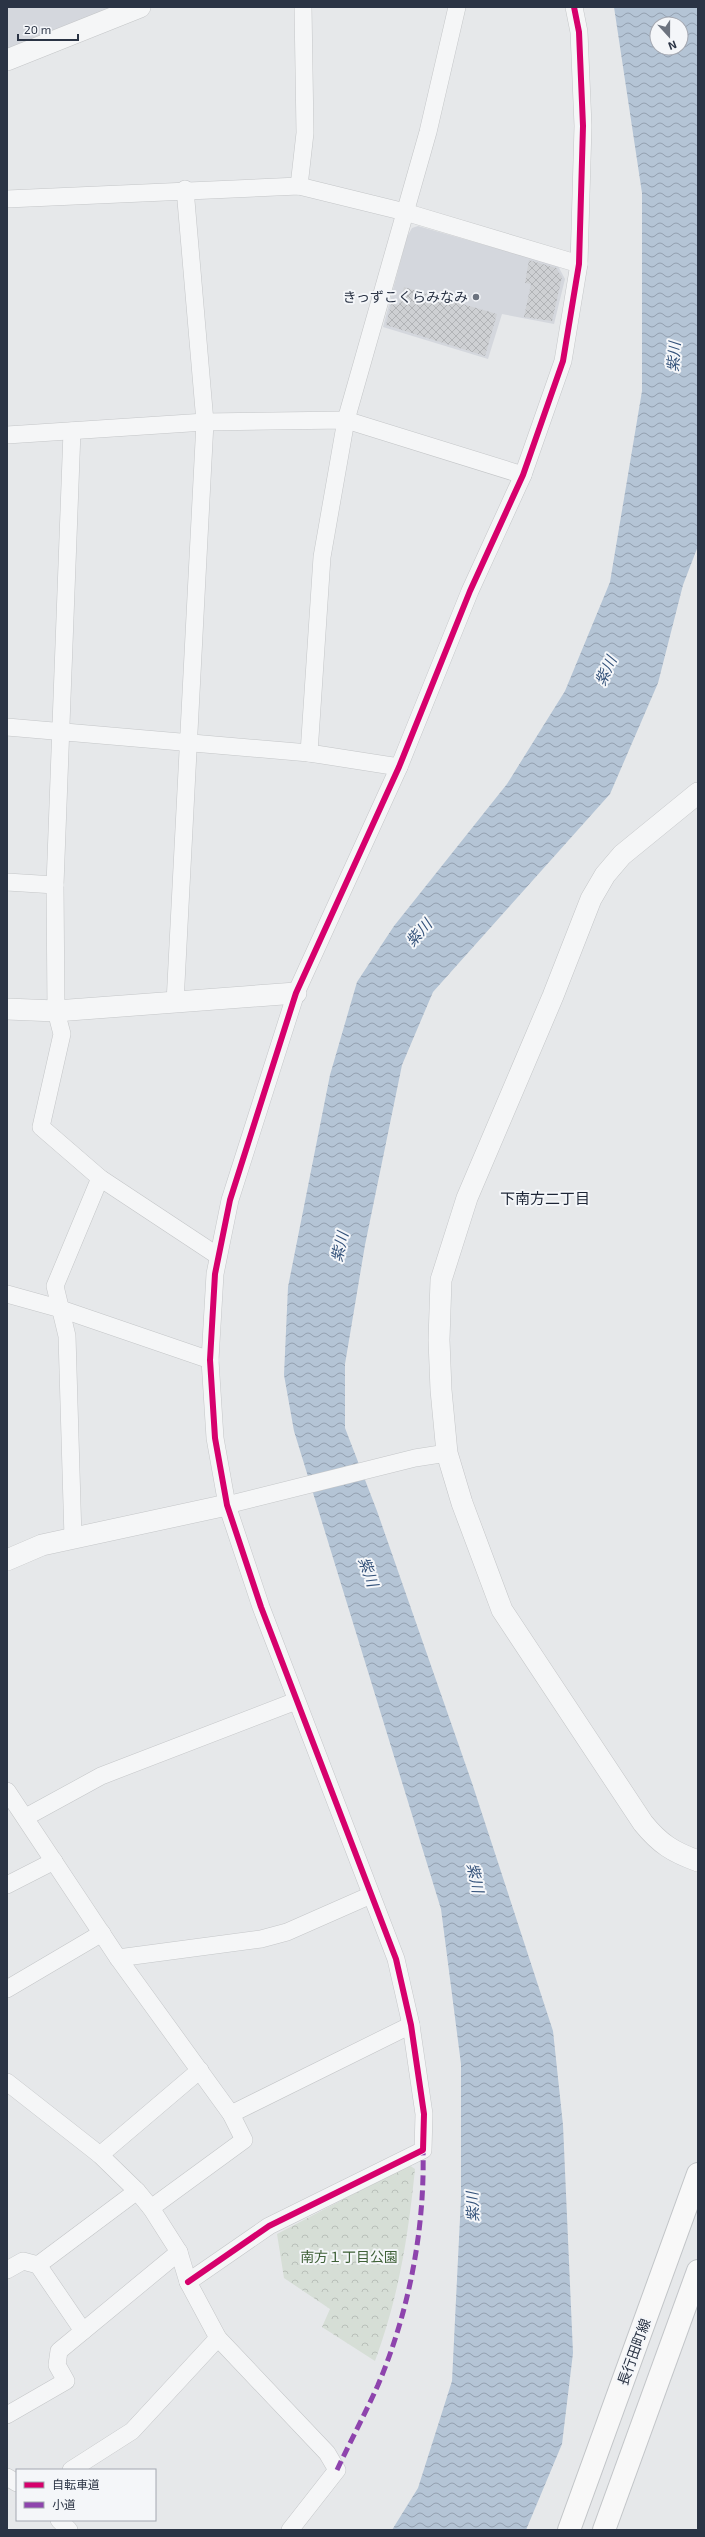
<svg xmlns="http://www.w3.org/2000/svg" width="705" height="2537" font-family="'Exo 2','Noto Sans JP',sans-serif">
  <defs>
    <pattern id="forest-crowns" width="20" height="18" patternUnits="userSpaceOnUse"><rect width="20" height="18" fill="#d6ded6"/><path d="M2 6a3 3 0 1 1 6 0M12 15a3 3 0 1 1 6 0" fill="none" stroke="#b8bfb9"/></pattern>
    <pattern id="water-waves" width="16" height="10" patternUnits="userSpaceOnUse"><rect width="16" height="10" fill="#b4c4d5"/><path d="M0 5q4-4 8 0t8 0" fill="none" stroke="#93a0af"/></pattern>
    <pattern id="building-cross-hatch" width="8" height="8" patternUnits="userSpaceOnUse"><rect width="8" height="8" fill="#ced0d3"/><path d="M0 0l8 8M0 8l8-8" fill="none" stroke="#b1b3b6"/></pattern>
  </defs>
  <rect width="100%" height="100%" fill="#e6e8ea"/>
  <g fill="#d4d7dd">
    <polygon points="7,7 113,7 7,50"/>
    <polygon points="418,226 558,266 565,279 554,324 502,314 488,359 383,327 407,237 412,228"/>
  </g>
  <path fill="url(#forest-crowns)" d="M409 2165 415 2169C408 2238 399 2295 375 2361L322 2327 330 2309 284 2278 277 2234Z"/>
  <path fill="url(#water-waves)" fill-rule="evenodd" d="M614 7H698V546L683 585 658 683 610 794 433 992 402 1065 365 1245 345 1364V1428L377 1511 472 1783 553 2031 563 2125 573 2353 562 2444 526 2530H392L418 2488 452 2381 461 2198V2064L441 1909 294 1431 284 1375 288 1287 330 1075 357 982 394 926 507 784 565 691 610 582 642 391V193ZM657 24H681V48H657Z"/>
  <g fill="url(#building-cross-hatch)">
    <polygon points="529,260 556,268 562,277 552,321 524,317 531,284 525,283"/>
    <polygon points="404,287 497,314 485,356 386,325 391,304 399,305"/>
  </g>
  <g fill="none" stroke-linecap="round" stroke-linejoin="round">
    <defs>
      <g id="minor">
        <polyline points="299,186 305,133 303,7"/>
        <polyline points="7,199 299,186 405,212 579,264"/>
        <polyline points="72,431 55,885 56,1011 62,1034 41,1127 100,1178 218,1256"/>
        <polyline points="7,435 205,422 346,420 523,475"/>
        <polyline points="7,727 309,753 399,767"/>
        <polyline points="309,753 322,557 346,420 428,132 457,7"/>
        <polyline points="7,882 55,885"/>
        <polyline points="175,1003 205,422 185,189"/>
        <polyline points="7,1294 61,1309 210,1360"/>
        <polyline points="227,1505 415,1458 447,1453"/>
        <polyline points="73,1538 67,1336 55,1286 100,1178"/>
        <polyline points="7,1791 118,1958 231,2114 244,2140 151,2208"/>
        <polyline points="26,1817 101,1776 296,1701"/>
        <polyline points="7,1885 54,1861"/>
        <polyline points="118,1958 261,1939 287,1932 371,1895"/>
        <polyline points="7,1989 102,1933"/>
        <polyline points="7,2082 100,2155 137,2191 151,2208 179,2252 188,2282 218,2338 327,2453 337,2470 290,2530"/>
        <polyline points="231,2114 411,2025"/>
        <polyline points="100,2155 200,2070"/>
        <polyline points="7,2270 23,2261 38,2265"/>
        <polyline points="188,2282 269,2226 423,2150 424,2114 411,2025 396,1959 261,1607 227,1505 215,1438 210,1360 215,1274 230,1200 296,993 399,767 470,591 523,475 563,361 579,264 583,126 579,32 574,7"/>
        <polyline points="83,2331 38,2265 137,2191"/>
        <polyline points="7,2415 66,2381 57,2365 59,2351 179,2252"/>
        <polyline points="71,2470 132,2431 218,2338"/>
        <polyline points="7,2477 17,2483"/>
        <polyline points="59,2520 69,2530"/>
      </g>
      <g id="tertiary">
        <polyline points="7,60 140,7"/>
        <path d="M698 793 622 855 605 875 591 899 553 996 467 1198 441 1280 439 1340 441 1390 447 1453 462 1503 502 1610 643 1823C660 1844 673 1852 698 1861"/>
        <polyline points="7,1009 56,1011 296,993"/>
        <polyline points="7,1560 42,1545 227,1505"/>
      </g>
      <g id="primary">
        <polyline points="569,2530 698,2174"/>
        <polyline points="604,2530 698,2271"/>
      </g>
    </defs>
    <use href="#minor" stroke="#c4c6c8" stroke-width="18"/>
    <use href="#tertiary" stroke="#c4c6c8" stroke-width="22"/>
    <use href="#primary" stroke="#c2c5c8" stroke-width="24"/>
    <use href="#minor" stroke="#f5f6f7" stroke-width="17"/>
    <use href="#tertiary" stroke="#f5f6f7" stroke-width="21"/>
    <use href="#primary" stroke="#f8f8f8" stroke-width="22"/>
    <path stroke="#8e44ad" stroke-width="5" stroke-dasharray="10 5" stroke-linecap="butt" d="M337 2470C350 2442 365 2414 378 2385 409 2312 425 2229 423 2150"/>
    <defs>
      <polyline id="cycleway" points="188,2282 269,2226 423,2150 424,2114 411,2025 396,1959 261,1607 227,1505 215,1438 210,1360 215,1274 230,1200 296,993 399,767 470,591 523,475 563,361 579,264 583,126 579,32 574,7"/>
    </defs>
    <use href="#cycleway" stroke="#f4f6f9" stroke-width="8"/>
    <use href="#cycleway" stroke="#d6006c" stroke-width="6"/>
  </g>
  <circle fill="#6c737f" stroke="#f4f6f9" stroke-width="1.5" cx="476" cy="297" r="4"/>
  <g text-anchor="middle" stroke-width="4" stroke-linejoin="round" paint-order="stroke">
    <g font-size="14" fill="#2b3445" stroke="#f4f6f9" text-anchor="end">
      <text x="468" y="302">きっずこくらみなみ</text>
    </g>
    <g font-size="14" fill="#3f6138" stroke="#f4f6f9">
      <text x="349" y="2262">南方１丁目公園</text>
    </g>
    <g font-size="14" fill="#2b3445" stroke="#f4f6f9">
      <text transform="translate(634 2352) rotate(-70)" y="5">長行田町線</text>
    </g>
    <g font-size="15" font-style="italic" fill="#34527a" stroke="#f4f6f9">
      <text transform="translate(674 357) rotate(-86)" y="5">紫川</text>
      <text transform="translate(606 671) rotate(-65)" y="5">紫川</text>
      <text transform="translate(419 933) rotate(-48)" y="5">紫川</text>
      <text transform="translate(340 1247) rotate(-77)" y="5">紫川</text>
      <text transform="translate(368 1572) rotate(70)" y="5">紫川</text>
      <text transform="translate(475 1878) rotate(78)" y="5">紫川</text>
      <text transform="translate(473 2207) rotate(-92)" y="5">紫川</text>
    </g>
    <g font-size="15" fill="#1d2536" stroke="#f4f6f9">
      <text x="545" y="1204">下南方二丁目</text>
    </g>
  </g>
  <rect width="705" height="2537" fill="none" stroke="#2b3445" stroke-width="16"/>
  <rect x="16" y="2469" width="140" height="52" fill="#f4f6f9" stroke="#a4a8b1"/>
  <rect x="24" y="2482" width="20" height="6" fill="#d6006c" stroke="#a4a8b1"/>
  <text x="52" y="2489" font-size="12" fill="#2b3445">自転車道</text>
  <rect x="24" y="2502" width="20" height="6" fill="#8e44ad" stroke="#a4a8b1"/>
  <text x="52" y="2509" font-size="12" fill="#2b3445">小道</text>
  <g transform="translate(669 36) rotate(159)"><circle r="19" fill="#f4f6f9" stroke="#a4a8b1"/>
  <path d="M0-3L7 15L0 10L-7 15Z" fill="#6c737f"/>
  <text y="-6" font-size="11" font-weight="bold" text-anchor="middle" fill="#2b3445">N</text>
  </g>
  <path d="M18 34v6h60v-6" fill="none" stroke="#2b3445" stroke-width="2"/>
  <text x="24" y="34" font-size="12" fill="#2b3445" stroke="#f4f6f9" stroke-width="3" paint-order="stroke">20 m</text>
</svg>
